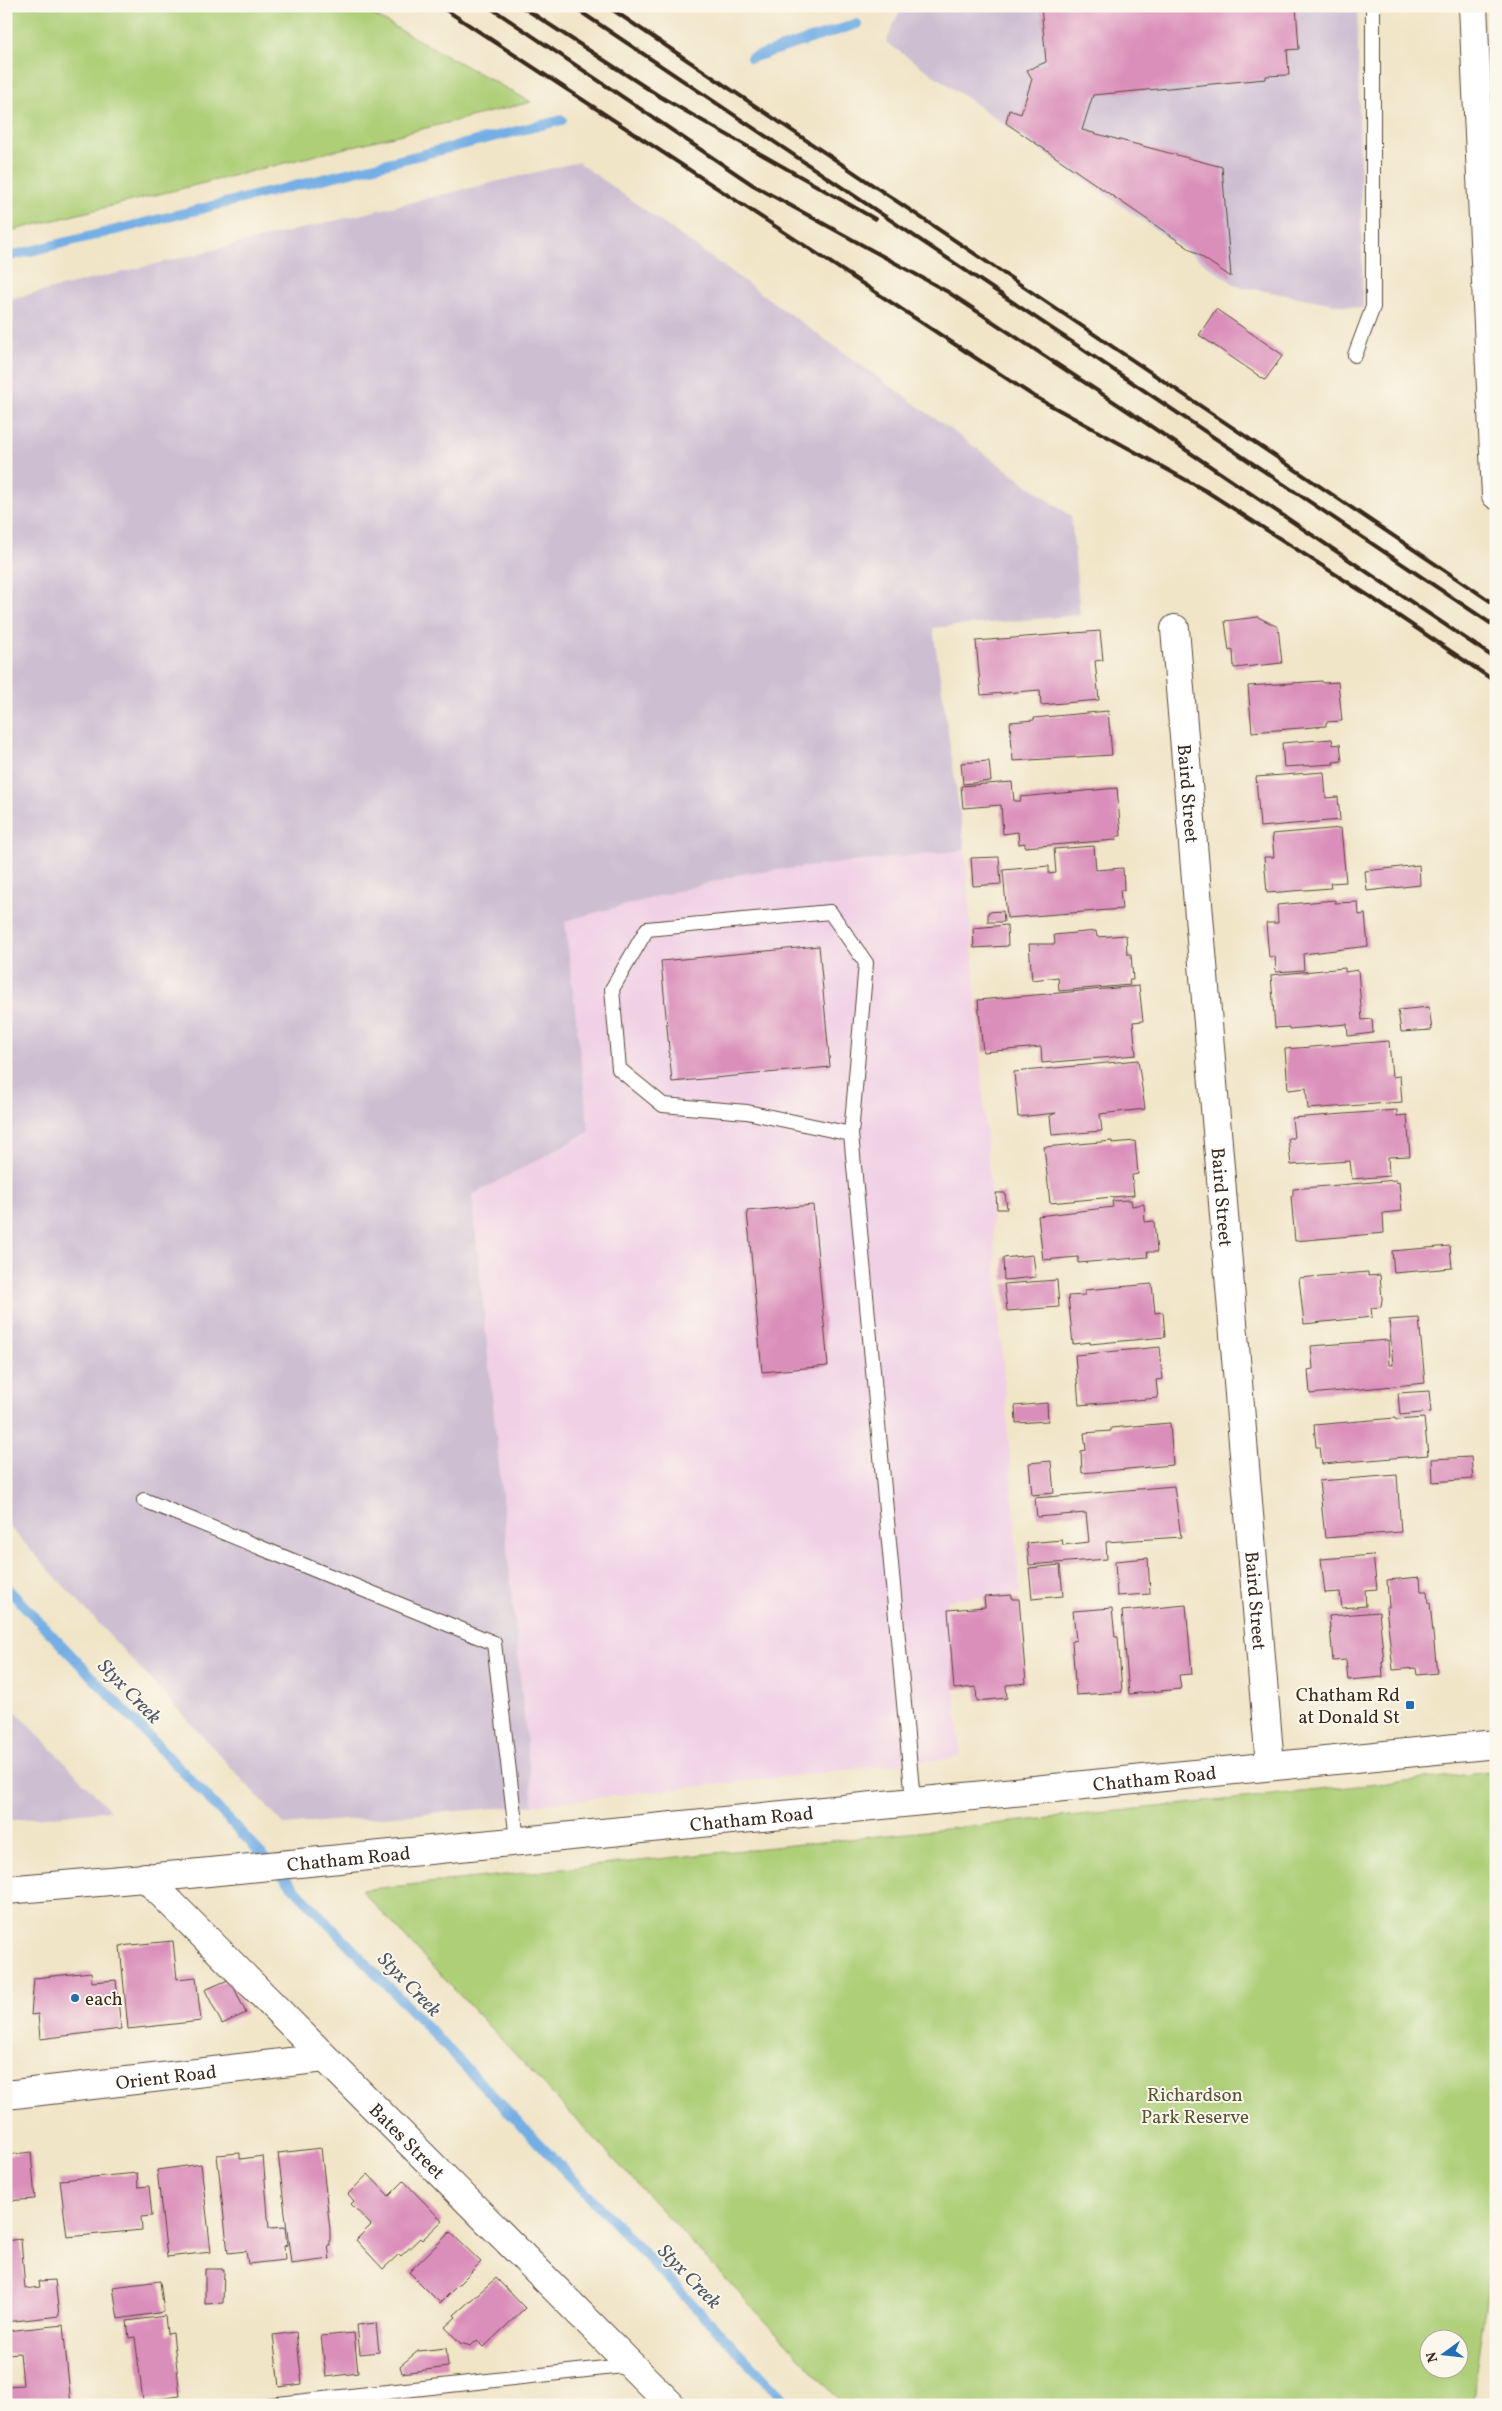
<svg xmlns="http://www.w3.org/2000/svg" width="1502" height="2411" font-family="Vollkorn,serif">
  <rect width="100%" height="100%" fill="#fbf7ec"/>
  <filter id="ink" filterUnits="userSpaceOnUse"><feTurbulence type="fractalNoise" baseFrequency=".02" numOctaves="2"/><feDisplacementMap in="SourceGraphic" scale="10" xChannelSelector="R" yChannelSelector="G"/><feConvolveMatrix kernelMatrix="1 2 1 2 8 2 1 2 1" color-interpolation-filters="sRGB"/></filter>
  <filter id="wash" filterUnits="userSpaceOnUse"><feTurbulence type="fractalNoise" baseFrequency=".0096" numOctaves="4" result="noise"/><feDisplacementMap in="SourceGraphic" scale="20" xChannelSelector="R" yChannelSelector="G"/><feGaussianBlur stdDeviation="1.12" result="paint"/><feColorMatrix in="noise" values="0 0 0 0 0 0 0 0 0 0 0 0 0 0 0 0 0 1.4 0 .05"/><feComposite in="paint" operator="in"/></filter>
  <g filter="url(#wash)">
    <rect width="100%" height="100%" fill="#f1e5c8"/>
    <polygon fill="#f0d0e5" points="965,850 1020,1594 947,1600 961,1757 533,1805 472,1194 589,1132 565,921 742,874"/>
    <g fill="#cebed2">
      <polygon points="891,6 1357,6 1363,309 1237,286 886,42 900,10"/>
      <polygon points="578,162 1071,516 1080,615 933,628 965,850 742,874 565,921 589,1132 472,1195 533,1805 284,1825 6,1523 6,300"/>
      <polygon points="6,1701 110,1810 6,1821"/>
    </g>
    <g fill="#aecf78" stroke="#747c4b" fill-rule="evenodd">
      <polygon points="6,6 357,6 531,102 6,232"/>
      <path d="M1492 1772 1496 1773V2231L1471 2405H844L361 1890ZM1430 2338H1460V2368H1430Z"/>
    </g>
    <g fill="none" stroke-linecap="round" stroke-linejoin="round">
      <g stroke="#73aee4" stroke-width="10">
        <polyline points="751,58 857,24"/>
        <polyline points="6,257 562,120"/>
        <polyline points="6,1587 789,2405"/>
      </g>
    </g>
    <g id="blocks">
      <g fill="#da8eba">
        <polygon points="1041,6 1296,6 1299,49 1287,50 1289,75 1266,76 1266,79 1093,95 1082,130 1222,167 1231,277 1006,123 1009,110 1021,114 1032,79 1027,70 1046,62"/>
        <polygon points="1216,309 1283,355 1265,380 1199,335"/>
        <polygon points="1258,617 1278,627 1282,663 1234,668 1233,650 1229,651 1225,621"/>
        <polygon points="1100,631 1103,660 1095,661 1099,700 1041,705 1040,690 981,695 976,641"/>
        <polygon points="1322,681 1323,683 1338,682 1342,721 1326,722 1326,726 1252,732 1248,686"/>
        <polygon points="1108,711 1112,755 1013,761 1010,722 1034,720 1034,718"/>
        <polygon points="1332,739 1333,745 1340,744 1342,761 1333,762 1334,764 1284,767 1282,743"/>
        <polygon points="989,761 991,781 963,784 961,763"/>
        <polygon points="1324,772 1326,798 1338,797 1340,820 1260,827 1256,777"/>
        <polygon points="1012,782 1014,801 1021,801 1020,797 1117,788 1121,836 1116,836 1116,840 1025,847 1025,843 1019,844 1018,832 1003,834 1001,805 963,808 961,786"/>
        <polygon points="1341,828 1346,882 1330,883 1331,888 1267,893 1264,857 1274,857 1272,834"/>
        <polygon points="1094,846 1096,870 1123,868 1124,890 1120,890 1122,909 1007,918 1003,870 1049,866 1049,874 1056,873 1054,849"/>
        <polygon points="999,857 1001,884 973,886 971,858"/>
        <polygon points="1419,865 1420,885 1367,891 1365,871"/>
        <polygon points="1335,900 1335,903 1358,902 1359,915 1365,914 1368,946 1303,954 1304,970 1276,972 1275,956 1269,957 1266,923 1278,923 1277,905"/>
        <polygon points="1003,911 1004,922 988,922 988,912"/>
        <polygon points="1007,925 1008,946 974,948 973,928"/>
        <polygon points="1096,931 1097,937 1126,935 1127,954 1131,954 1133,980 1129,980 1130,985 1059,991 1058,977 1032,980 1029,944 1055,944 1054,935"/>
        <polygon points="819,946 830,1067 672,1082 661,961"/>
        <polygon points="1345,968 1345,972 1358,970 1362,1020 1372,1019 1373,1033 1348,1036 1347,1024 1289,1029 1289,1027 1275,1028 1271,975"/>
        <polygon points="1139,986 1143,1021 1133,1022 1136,1055 1042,1063 1041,1047 983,1052 978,1000"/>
        <polygon points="1429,1007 1432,1030 1401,1032 1398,1010"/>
        <polygon points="1389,1041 1392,1077 1400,1076 1402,1102 1308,1109 1306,1088 1288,1090 1285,1049"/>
        <polygon points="1138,1060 1145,1109 1100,1114 1102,1131 1052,1135 1050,1116 1056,1113 1018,1117 1014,1072"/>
        <polygon points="1397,1110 1397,1116 1407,1115 1410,1156 1388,1157 1389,1176 1352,1179 1350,1161 1291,1165 1288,1138 1294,1138 1292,1118"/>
        <polygon points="1112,1141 1112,1143 1135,1141 1138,1174 1132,1175 1134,1195 1050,1203 1044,1147"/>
        <polygon points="1396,1180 1396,1183 1399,1182 1402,1211 1383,1213 1384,1233 1295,1241 1291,1196 1293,1196 1293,1189"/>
        <polygon points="996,1193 1005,1193 1007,1209 997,1209"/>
        <polygon points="1131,1200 1132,1206 1144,1204 1145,1222 1154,1221 1157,1252 1147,1252 1148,1257 1078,1263 1078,1257 1043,1260 1038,1216 1113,1207 1112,1201"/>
        <polygon points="813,1205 828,1366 762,1372 747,1211"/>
        <polygon points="1450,1246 1452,1268 1394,1273 1392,1251"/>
        <polygon points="1033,1255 1036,1277 1004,1280 1003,1258"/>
        <polygon points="1368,1272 1368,1276 1380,1275 1382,1299 1381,1307 1371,1308 1372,1317 1304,1324 1299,1278"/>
        <polygon points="1057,1280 1059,1307 1007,1311 1004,1284"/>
        <polygon points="1152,1284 1155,1313 1163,1312 1165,1337 1090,1344 1090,1342 1073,1344 1068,1296 1085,1295 1085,1290"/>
        <polygon points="1419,1318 1425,1383 1310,1394 1308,1370 1313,1369 1311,1346 1388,1340 1389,1365 1393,1365 1389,1320"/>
        <polygon points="1160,1347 1163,1379 1156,1380 1158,1398 1079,1405 1075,1355"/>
        <polygon points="1429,1391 1431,1412 1400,1415 1398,1393"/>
        <polygon points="1047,1403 1048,1421 1016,1423 1015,1406"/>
        <polygon points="1395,1418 1396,1420 1424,1418 1428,1455 1322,1464 1320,1447 1316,1447 1314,1425"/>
        <polygon points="1170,1423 1173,1465 1082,1473 1081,1451 1086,1450 1084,1433 1111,1431 1111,1428"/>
        <polygon points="1471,1457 1473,1479 1433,1482 1432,1459"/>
        <polygon points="1051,1461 1054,1493 1032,1495 1029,1463"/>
        <polygon points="1397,1475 1401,1532 1325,1538 1319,1481"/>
        <polygon points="1174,1486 1181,1537 1106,1542 1107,1559 1029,1565 1027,1543 1062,1540 1063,1545 1089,1542 1086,1513 1037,1517 1035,1498"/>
        <polygon points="1373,1555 1377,1589 1365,1590 1366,1606 1342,1608 1340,1592 1325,1593 1321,1559"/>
        <polygon points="1148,1558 1150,1594 1117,1596 1115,1561"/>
        <polygon points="1060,1565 1063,1596 1032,1599 1029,1568"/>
        <polygon points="1420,1577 1421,1591 1427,1591 1428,1603 1430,1603 1437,1673 1417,1675 1416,1668 1393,1670 1386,1607 1389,1607 1387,1580"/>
        <polygon points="1012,1595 1012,1599 1019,1599 1026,1683 1006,1685 1007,1698 977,1701 976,1687 954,1689 948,1610 985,1607 984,1597"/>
        <polygon points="1186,1605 1192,1674 1179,1675 1181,1689 1129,1694 1122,1611"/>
        <polygon points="1112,1608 1115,1637 1118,1637 1122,1692 1076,1695 1072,1641 1076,1640 1073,1611"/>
        <polygon points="1379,1612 1384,1662 1382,1662 1383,1677 1348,1680 1346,1660 1333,1661 1329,1616"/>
        <polygon points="173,1941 177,1979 196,1977 201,2021 128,2029 120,1946"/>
        <polygon points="91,1972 92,1982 116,1980 121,2029 40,2039 38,2014 31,2015 34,1978"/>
        <polygon points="230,1979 246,2013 222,2024 205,1990"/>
        <polygon points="321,2148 330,2230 330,2245 328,2245 330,2259 291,2264 278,2153"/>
        <polygon points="31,2152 35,2199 6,2201 6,2155"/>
        <polygon points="240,2153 240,2159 263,2156 269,2228 285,2227 287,2245 284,2246 285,2260 248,2264 246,2251 228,2253 217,2155"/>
        <polygon points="201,2164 211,2252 167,2257 157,2170"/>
        <polygon points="137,2173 138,2187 149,2186 152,2216 141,2217 142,2230 67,2237 60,2180"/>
        <polygon points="368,2174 389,2196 404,2181 442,2221 422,2240 420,2238 401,2256 399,2254 383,2269 356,2240 371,2225 351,2204 354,2201 348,2194"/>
        <polygon points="450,2232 481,2262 440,2303 409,2272"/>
        <polygon points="21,2239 25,2289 40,2287 39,2281 55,2280 59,2316 6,2322 6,2241"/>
        <polygon points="205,2269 224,2269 223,2303 205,2304"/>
        <polygon points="496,2278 525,2308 484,2347 477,2340 471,2346 460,2343 445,2327 456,2317 454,2315"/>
        <polygon points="160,2281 164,2312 118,2319 113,2287"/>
        <polygon points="165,2316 167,2334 173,2333 180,2396 143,2401 135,2337 129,2338 127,2321"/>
        <polygon points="376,2323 379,2352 360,2354 357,2325"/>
        <polygon points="63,2325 71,2405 6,2405 6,2386 23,2385 20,2353 6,2354 6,2331"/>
        <polygon points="296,2332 302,2384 279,2387 273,2335"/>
        <polygon points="354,2333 358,2373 326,2377 321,2336"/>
        <polygon points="446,2348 448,2367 402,2373 400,2366 418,2351"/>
      </g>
    </g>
  </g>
  <g filter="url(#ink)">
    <use href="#blocks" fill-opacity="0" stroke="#564638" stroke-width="1"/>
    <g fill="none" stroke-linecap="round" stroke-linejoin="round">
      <defs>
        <g id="service">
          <polyline points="1355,355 1373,307 1373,6"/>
          <polyline points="851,1134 866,963 830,912 647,929 612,989 619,1069 663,1105 747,1112 851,1134 913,1800"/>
          <polyline points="144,1500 494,1643 517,1840"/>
          <polyline points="269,2405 632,2365"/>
        </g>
        <g id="minor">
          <path id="s1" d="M1175 629 1270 1765"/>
          <path id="s2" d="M145 1877 671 2405"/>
          <path id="s3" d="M6 1890 179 1875 1496 1744"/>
          <path id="s4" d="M6 2095 325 2058"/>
        </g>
        <polyline id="trunk" points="1473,6 1496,495"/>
      </defs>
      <use href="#service" stroke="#564638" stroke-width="16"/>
      <use href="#minor" stroke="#564638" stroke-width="30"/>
      <use href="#trunk" stroke="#564638" stroke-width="30"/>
      <use href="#service" stroke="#fff" stroke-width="14"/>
      <use href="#minor" stroke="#fff" stroke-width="28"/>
      <use href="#trunk" stroke="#fff" stroke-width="28"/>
      <g stroke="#3b2a1e" stroke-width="4">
        <polyline points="440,6 1032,395 1206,491 1366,594 1496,682"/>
        <polyline points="488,6 753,185 948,292 1149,425 1496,659"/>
        <polyline points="521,6 659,96 875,219"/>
        <polyline points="572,6 1496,627"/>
        <polyline points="607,6 1496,605"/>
      </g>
    </g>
  </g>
  <g fill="#1f6fb2" stroke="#fbf7ec" stroke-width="2">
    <rect x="1405" y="1700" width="10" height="10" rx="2.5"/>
    <circle cx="75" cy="1998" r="5"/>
  </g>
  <g text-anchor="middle" stroke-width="4" stroke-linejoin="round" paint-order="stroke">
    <g font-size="19" fill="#3b2a1e" stroke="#fbf7ec">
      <text dy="7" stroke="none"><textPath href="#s1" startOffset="165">Baird Street</textPath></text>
      <text dy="7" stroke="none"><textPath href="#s1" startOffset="570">Baird Street</textPath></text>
      <text dy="7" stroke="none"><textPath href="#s1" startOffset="975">Baird Street</textPath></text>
      <text dy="7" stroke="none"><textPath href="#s3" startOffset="1154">Chatham Road</textPath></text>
      <text dy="7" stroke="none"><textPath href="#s3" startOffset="749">Chatham Road</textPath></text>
      <text dy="7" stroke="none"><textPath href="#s3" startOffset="344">Chatham Road</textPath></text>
      <text dy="7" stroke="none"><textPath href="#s4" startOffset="161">Orient Road</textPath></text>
      <text dy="7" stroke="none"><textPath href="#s2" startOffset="372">Bates Street</textPath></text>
    </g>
    <g font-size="19" fill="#3b2a1e" stroke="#fbf7ec" text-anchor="end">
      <text x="1400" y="1701">Chatham Rd<tspan x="1400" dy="22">at Donald St</tspan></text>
      <text x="85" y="2005" text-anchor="start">each</text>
    </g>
    <g font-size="19" fill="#585334" stroke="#fbf7ec">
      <text x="1195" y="2101">Richardson<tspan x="1195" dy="22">Park Reserve</tspan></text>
    </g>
    <g font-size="20" font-style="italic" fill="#4f5863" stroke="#fbf7ec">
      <text transform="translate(130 1691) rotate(46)" y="7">Styx Creek</text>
      <text transform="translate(410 1984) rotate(46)" y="7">Styx Creek</text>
      <text transform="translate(690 2276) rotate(46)" y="7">Styx Creek</text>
    </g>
  </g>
  <rect width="1502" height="2411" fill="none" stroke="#fbf7ec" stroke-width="25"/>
  <g transform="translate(1444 2354) rotate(255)"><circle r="24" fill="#fbf7ec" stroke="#aea59a"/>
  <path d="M0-4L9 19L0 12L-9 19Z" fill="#1f6fb2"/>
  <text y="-8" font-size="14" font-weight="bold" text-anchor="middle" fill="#3b2a1e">N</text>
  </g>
</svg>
